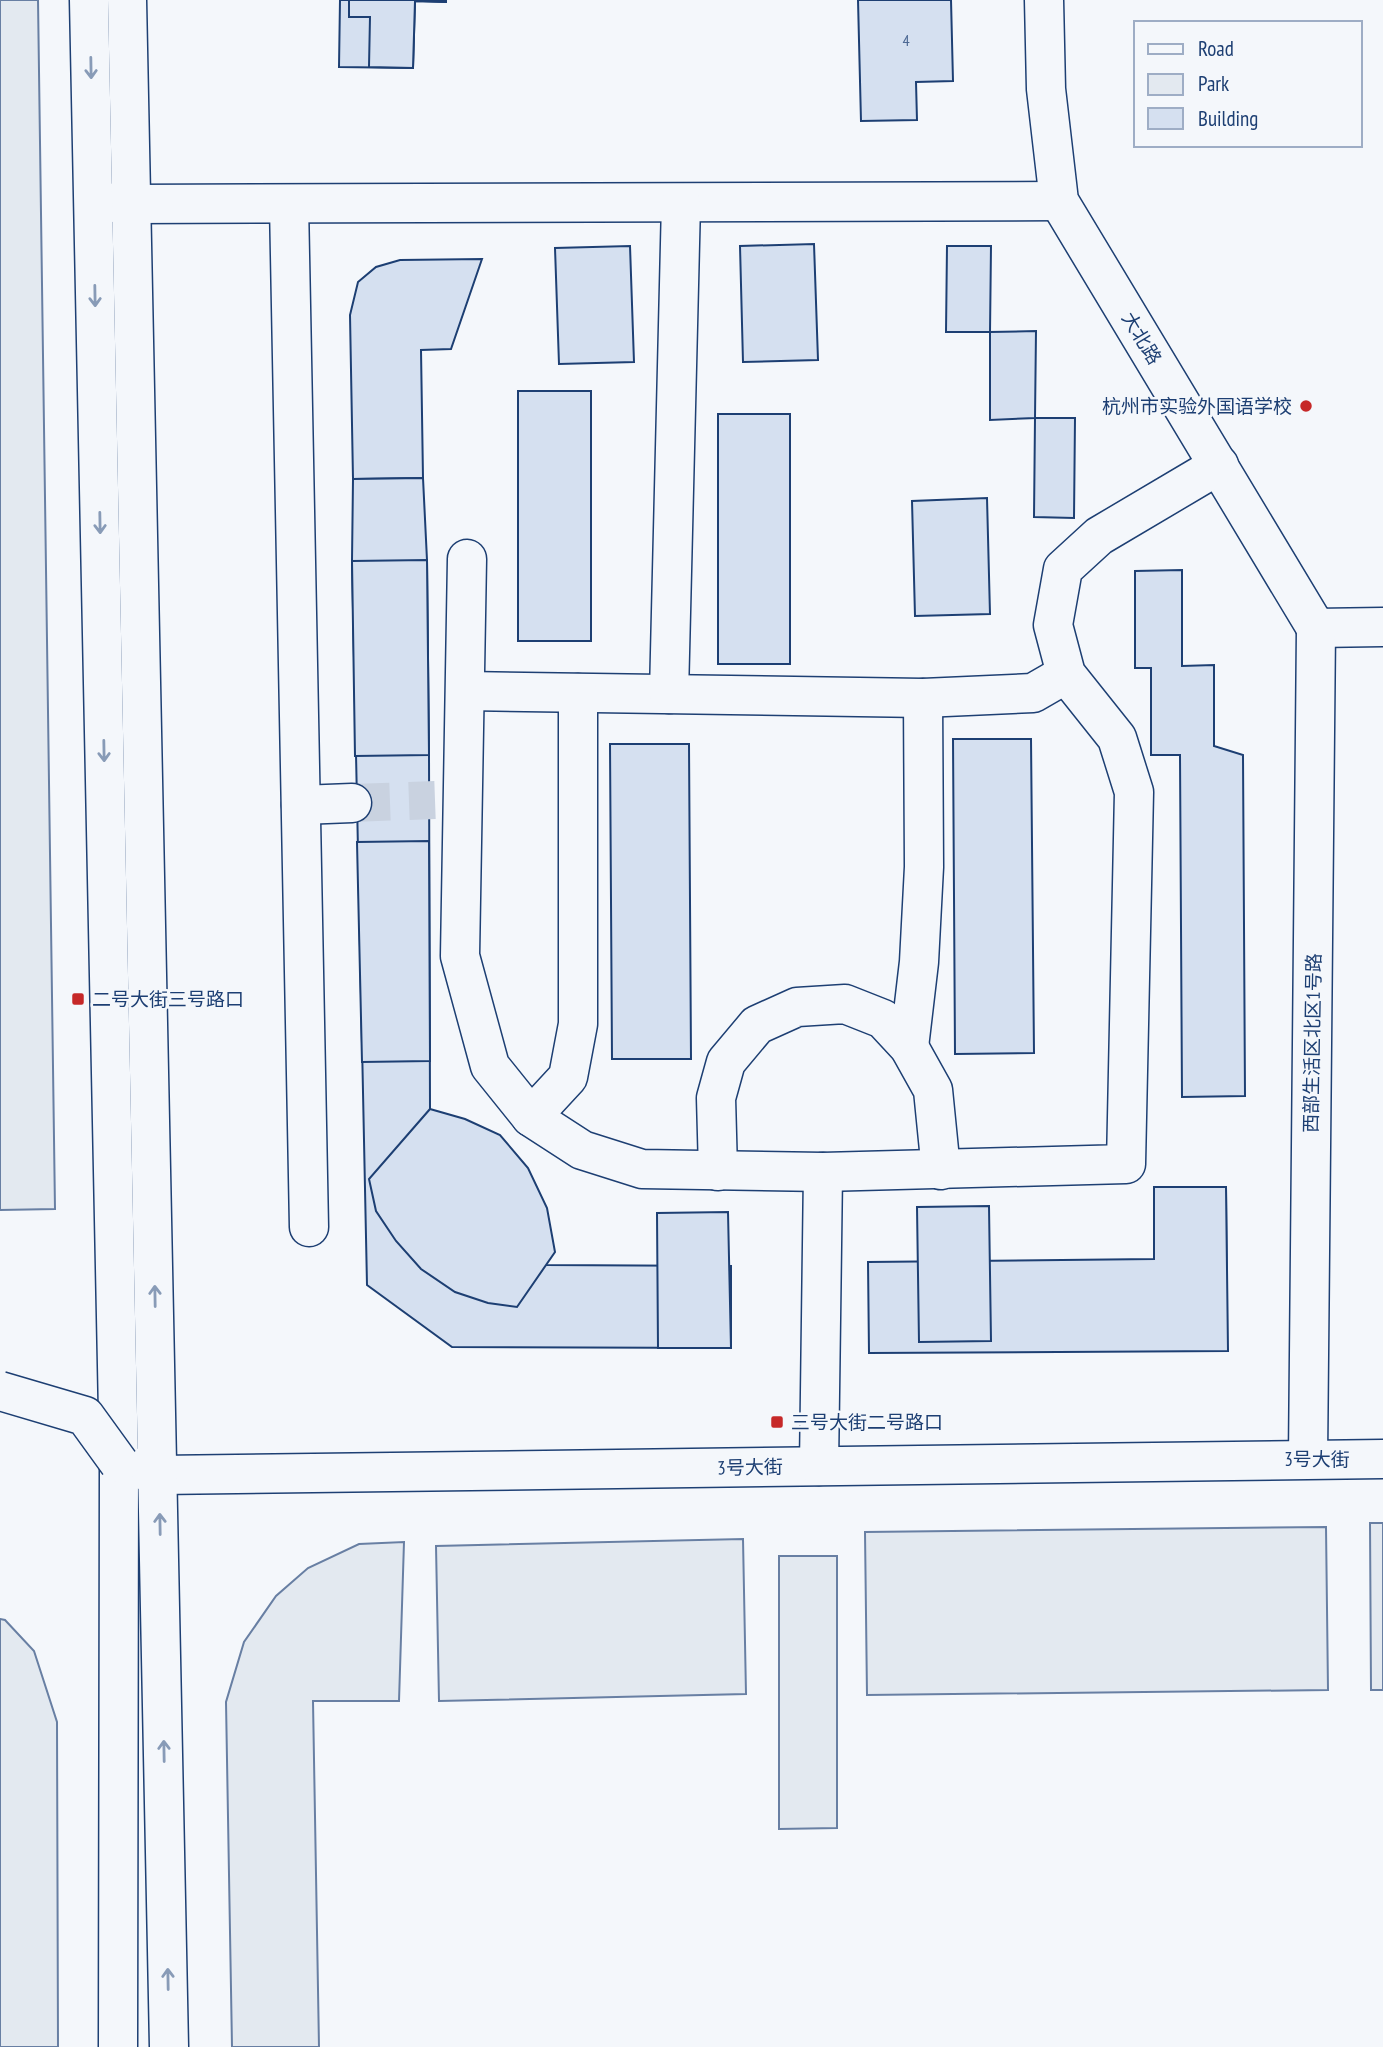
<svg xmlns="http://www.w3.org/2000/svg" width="1383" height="2047" font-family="'PT Sans Narrow','Noto Sans SC',sans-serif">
  <rect width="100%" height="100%" fill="#f4f7fb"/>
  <g fill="#e3e9f0" stroke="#687fa3" stroke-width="2">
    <polygon points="0,0 38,0 55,1209 0,1210"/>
    <polygon points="1370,1523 1383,1523 1383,1690 1371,1690"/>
    <polygon points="1326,1527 1328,1690 867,1695 865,1532"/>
    <polygon points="743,1539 746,1694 439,1701 436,1546"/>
    <polygon points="404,1542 399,1701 313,1701 319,2047 232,2047 226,1702 244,1642 276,1596 308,1568 359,1544"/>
    <polygon points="779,1556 837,1556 837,1828 779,1829"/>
    <polygon points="0,1619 5,1620 34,1651 57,1722 58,2047 0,2047"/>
  </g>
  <g fill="#d5e0f0" stroke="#1d3f73" stroke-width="2">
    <polygon points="340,0 446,0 446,2 415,1 413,68 339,67"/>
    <polygon points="349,0 446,0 446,2 415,1 413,68 369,67 370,17 349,17"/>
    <polygon points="858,0 951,0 953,81 916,82 917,120 861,121"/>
    <polygon points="814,244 818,360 743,362 740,246"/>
    <polygon points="630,246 634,362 559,364 555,248"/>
    <polygon points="947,246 991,246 990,332 946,332"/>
    <polygon points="482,259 451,349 421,350 423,478 353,479 350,315 358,282 376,267 400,260"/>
    <polygon points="1036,331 1035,418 990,420 990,332"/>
    <rect x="518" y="391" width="73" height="250"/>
    <rect x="718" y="414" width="72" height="250"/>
    <polygon points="1035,418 1075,418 1074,518 1034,517"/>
    <polygon points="423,478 427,560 429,755 430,1109 546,1265 731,1266 731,1348 452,1347 367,1285 352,561 353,479"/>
    <polygon points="987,498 990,614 915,616 912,501"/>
    <polygon points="427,560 429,755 355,756 352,561"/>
    <polygon points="1182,570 1182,666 1214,665 1214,746 1243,755 1245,1096 1182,1097 1180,755 1151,755 1151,668 1135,668 1135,571"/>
    <polygon points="953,739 1031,739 1034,1053 955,1054"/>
    <polygon points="610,744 689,744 691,1059 612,1059"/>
    <polygon points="429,841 430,1061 362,1062 357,842"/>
    <polygon points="430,1109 465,1119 500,1135 528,1168 547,1208 555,1252 517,1307 488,1303 455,1292 421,1269 396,1241 376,1211 369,1179"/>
    <polygon points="1154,1187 1226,1187 1227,1322 1156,1323"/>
    <polygon points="1154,1187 1226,1187 1228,1351 869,1353 868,1262 1154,1259"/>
    <polygon points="989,1206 991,1341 919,1342 917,1207"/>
    <polygon points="728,1212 731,1348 658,1348 657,1213"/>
  </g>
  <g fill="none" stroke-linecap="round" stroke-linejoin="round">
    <polyline stroke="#c9d2e0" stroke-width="38" stroke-dasharray="38 19" stroke-linecap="butt" points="352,803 435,800"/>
    <defs>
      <g id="minor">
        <polyline points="1044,0 1046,89 1059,201 1316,628 1383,627"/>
        <polyline points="99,202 131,204 1059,201"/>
        <polyline points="289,204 309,1227"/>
        <polyline points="467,559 460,956 490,1066 531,1117 582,1150 642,1169 823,1172 1126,1164 1134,792 1117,738 1066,674 1053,625 1063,569 1099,536 1219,465"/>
        <polyline points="466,691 923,698 1033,693 1066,674"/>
        <polyline points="669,694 681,203"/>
        <polyline points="301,805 352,803"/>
        <polyline points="909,1047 919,962 924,867 923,698"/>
        <polyline points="531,1117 568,1077 578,1024 578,693"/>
        <polyline points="718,1171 716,1098 726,1062 757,1025 797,1007 845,1004 883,1019 909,1047 933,1090 941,1170"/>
        <polyline points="1308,1459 1316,628"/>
        <polyline points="125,1465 159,1475 1383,1459"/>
        <polyline points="819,1466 823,1172"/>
      </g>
      <g id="major">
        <polyline points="89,0 119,1463 118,2047"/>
        <polyline points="127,0 169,2047"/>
      </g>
    </defs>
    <use href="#minor" stroke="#1d3f73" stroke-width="41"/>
    <use href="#major" stroke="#1d3f73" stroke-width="41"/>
    <use href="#minor" stroke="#f4f7fb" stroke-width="38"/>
    <use href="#major" stroke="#f4f7fb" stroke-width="38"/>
    <defs>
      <polyline id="minor-bridge" points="0,1391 85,1416 119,1463"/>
    </defs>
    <use href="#minor-bridge" stroke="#1d3f73" stroke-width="41" stroke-linecap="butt"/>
    <use href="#minor-bridge" stroke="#f4f7fb" stroke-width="38"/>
  </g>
  <defs><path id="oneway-shaft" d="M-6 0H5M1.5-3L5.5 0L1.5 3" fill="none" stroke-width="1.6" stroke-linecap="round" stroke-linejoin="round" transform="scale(1.75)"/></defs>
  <g stroke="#889bb7">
    <use href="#oneway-shaft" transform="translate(91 68) rotate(89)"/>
    <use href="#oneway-shaft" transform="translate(95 296) rotate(89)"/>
    <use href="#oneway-shaft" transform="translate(100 523) rotate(89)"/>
    <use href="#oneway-shaft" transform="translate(104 751) rotate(89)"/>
    <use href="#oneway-shaft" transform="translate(155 1296) rotate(-91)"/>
    <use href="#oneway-shaft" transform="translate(160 1524) rotate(-91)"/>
    <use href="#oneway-shaft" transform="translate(164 1751) rotate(-91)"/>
    <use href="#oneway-shaft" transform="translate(168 1979) rotate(-91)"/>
  </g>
  <g fill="#c62828" stroke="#f4f7fb" stroke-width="2.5">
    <circle cx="1306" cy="406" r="7"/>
    <rect x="71" y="992" width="14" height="14" rx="3.5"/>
    <rect x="770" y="1415" width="14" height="14" rx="3.5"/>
  </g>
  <g text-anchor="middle" stroke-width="5" stroke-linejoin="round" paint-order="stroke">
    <g font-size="16" fill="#4b6792">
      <text x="906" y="46">4</text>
    </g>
    <g font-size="19" fill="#1d3f73" stroke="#f4f7fb">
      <text transform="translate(1142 338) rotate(59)" y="7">大北路</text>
      <text transform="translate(1312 1043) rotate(-89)" y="7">西部生活区北区1号路</text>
      <text x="1317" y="1466">3号大街</text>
      <text transform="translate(750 1467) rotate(-1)" y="7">3号大街</text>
    </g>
    <g font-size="19" fill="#1d3f73" stroke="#f4f7fb" text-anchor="start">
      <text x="1292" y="413" text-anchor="end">杭州市实验外国语学校</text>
      <text x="92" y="1006">二号大街三号路口</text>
      <text x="791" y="1429">三号大街二号路口</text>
    </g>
  </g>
  <rect x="1134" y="21" width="228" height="126" fill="#f4f7fb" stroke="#9eadc5" stroke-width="2"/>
  <rect x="1148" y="44" width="35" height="10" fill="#f4f7fb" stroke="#9eadc5" stroke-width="2"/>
  <text x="1198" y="56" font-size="21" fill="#1d3f73">Road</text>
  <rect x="1148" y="74" width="35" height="21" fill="#e3e9f0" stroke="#9eadc5" stroke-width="2"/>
  <text x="1198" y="91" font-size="21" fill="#1d3f73">Park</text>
  <rect x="1148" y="108" width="35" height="21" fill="#d5e0f0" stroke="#9eadc5" stroke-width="2"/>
  <text x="1198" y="126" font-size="21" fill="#1d3f73">Building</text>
</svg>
